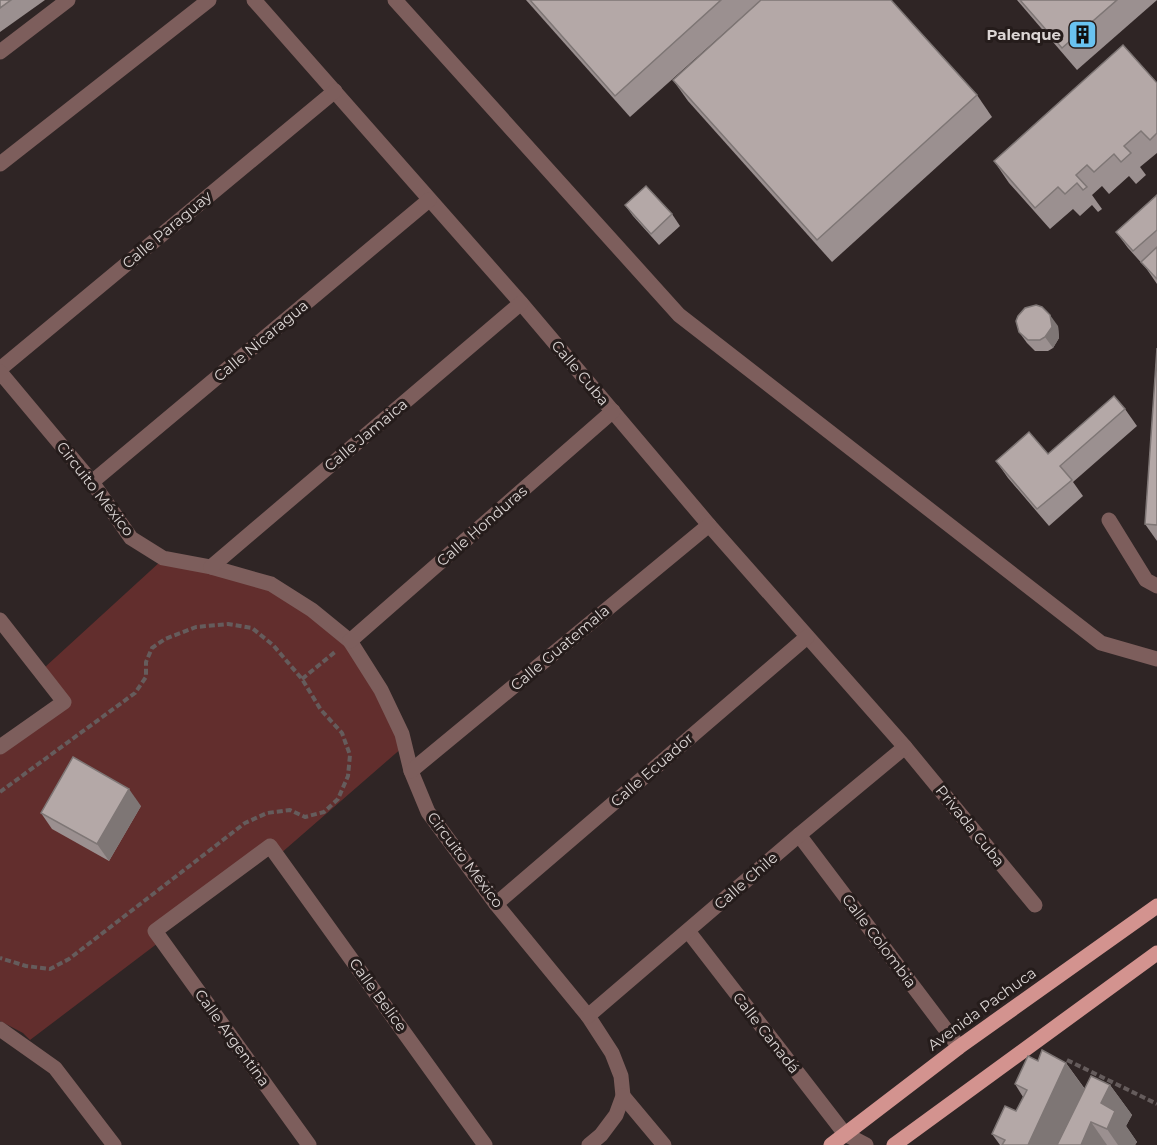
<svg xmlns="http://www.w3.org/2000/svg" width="1157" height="1145" font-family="Montserrat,sans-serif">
  <rect width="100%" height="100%" fill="#2f2525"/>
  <polygon fill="#622e2d" points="161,561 270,587 349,643 403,747 280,854 270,843 150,931 158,943 30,1040 23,1033 0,1021 0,754 68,701 44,668"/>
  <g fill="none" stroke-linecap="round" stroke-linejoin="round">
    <g stroke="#655c5c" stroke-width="4" stroke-dasharray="6 3" stroke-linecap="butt">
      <polyline points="302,679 335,652"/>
      <polyline points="0,792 135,693 146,677 146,662 152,648 165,639 196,627 228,624 252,628 273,645 302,679 321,710 342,733 350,755 348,776 338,799 324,812 305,817 290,810 267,813 245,823 69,959 50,969 26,966 0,958"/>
      <polyline points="1067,1060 1157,1104"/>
    </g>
    <g stroke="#7d5e5c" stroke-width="15">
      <polyline points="254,0 521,303 709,525 905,747 1035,905"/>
      <polyline points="395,0 679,315 1101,643 1157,659"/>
      <polyline points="0,52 68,0"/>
      <polyline points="0,164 209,0"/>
      <polyline points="0,369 335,91"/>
      <polyline points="0,372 92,482 131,538 163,558 211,567 271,584 312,610 350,641 381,690 402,734 411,771 428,812 496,904 588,1016 612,1053 621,1076 623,1096 616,1115 601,1135 589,1145"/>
      <polyline points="92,482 429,200"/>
      <polyline points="1109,520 1146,580 1157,586"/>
      <polyline points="211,567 521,303"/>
      <polyline points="0,620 64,702 0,747"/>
      <polyline points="350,641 613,411"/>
      <polyline points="411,771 709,525"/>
      <polyline points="799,835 959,1047"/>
      <polyline points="496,904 807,637"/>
      <polyline points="688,931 845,1134 866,1145"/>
      <polyline points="588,1016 799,835 905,747"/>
      <polyline points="0,1029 55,1068 114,1145"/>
      <polyline points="623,1096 664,1145"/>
      <polyline points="309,1145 155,931 270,846 485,1145"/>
    </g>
    <g stroke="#d3938f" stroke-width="15">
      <polyline points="831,1145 959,1047 1157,906"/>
      <polyline points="894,1145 1157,953"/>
    </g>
  </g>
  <g fill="#9b9090">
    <polygon points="0,0 45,0 0,32"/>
    <polygon points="526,0 761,0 630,117"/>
    <polygon points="1017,0 1157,0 1077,70"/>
    <polygon points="673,80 977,95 992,117 832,262 688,101"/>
    <polygon points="1157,83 1157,153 1140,167 1146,175 1136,184 1129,176 1109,194 1102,186 1092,195 1102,209 1098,212 1092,205 1080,216 1073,209 1050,229 1009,183 994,161"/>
    <polygon points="1157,195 1157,284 1146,268 1128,248 1116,232"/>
    <polygon points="625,205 672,214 680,226 659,245 633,216"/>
    <polygon points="1058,326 1059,338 1053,348 1048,351 1035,351 1027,343 1019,332"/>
    <polygon points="1157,348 1157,541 1145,524"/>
    <polygon points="1125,409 1137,426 1073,482 1083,496 1049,526 1008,478 996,461 1048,454"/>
    <polygon points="141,806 109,861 52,829 41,813"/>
    <polygon points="1038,1061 1066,1063 1085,1089 1110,1085 1132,1115 1126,1126 1137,1142 1135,1145 1000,1145 992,1134 1016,1111 1023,1097 1015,1084"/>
  </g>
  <g fill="#7e7675">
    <polygon points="1050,315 1058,326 1059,338 1053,348 1045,337"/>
    <polygon points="129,789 141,806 109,861 97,844"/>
    <polygon points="1066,1063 1088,1094 1064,1145 1028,1145"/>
    <polygon points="1110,1085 1132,1115 1126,1126 1137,1142 1135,1145 1118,1145 1107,1129 1101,1103"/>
    <polygon points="1091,1122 1107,1145 1081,1145"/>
  </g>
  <g fill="#b4a8a7" stroke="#7e7675" stroke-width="1.5">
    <polygon points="0,0 11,0 0,8"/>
    <polygon points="530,0 721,0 615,96"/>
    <polygon points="761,0 891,0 977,95 817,240 673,80"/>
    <polygon points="1020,0 1117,0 1062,48"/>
    <polygon points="1123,45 1157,83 1157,133 1150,140 1141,131 1124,146 1131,153 1121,162 1114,154 1094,172 1087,165 1076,175 1087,187 1083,190 1077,183 1065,194 1058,187 1035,208 994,161"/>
    <polygon points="646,186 672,214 651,234 625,205"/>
    <polygon points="1157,195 1157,230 1133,251 1116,232"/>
    <polygon points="1157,247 1157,279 1141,262"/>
    <polygon points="1036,305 1042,307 1050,315 1052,327 1045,337 1040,340 1028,340 1019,332 1016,321 1018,316 1025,308"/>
    <polygon points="1157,348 1157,525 1145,524"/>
    <polygon points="1114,396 1125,409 1060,466 1072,480 1037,509 996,461 1029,432 1048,454"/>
    <polygon points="73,757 129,789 97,844 41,813"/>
    <polygon points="1042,1050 1066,1063 1028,1145 1002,1145 1005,1140 992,1134 1005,1106 1016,1111 1027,1090 1015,1084 1028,1056 1038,1061"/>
    <polygon points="1091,1076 1110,1085 1101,1103 1115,1111 1107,1129 1091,1122 1081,1145 1057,1145"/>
  </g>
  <defs>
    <symbol id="building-square" viewBox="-11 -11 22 22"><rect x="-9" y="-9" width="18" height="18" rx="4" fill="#69c3f1" stroke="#251c1b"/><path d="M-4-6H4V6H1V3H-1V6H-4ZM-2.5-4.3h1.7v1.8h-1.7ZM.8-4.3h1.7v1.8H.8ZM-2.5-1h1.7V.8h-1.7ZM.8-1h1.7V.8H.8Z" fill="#111"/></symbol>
  </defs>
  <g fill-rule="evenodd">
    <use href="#building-square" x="1066" y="18" width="33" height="33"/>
  </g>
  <g text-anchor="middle" stroke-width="6" stroke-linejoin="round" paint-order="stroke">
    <g font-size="15" font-weight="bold" fill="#dbd5d4" stroke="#251c1b" text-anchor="end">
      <text x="1061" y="40">Palenque</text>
    </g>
    <g font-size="15" fill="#dbd5d4" stroke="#251c1b">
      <text transform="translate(167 230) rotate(-40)" y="5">Calle Paraguay</text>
      <text transform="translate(261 341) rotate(-40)" y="5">Calle Nicaragua</text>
      <text transform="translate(580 373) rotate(50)" y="5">Calle Cuba</text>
      <text transform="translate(366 435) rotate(-40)" y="5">Calle Jamaica</text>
      <text transform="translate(95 489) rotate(52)" y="5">Circuito México</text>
      <text transform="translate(482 526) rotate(-41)" y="5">Calle Honduras</text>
      <text transform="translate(560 648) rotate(-40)" y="5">Calle Guatemala</text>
      <text transform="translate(652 770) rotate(-41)" y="5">Calle Ecuador</text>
      <text transform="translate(970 826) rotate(51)" y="5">Privada Cuba</text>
      <text transform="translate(465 860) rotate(53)" y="5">Circuito México</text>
      <text transform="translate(746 881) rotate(-41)" y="5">Calle Chile</text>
      <text transform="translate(879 941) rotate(53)" y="5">Calle Colombia</text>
      <text transform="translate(378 995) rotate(54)" y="5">Calle Belice</text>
      <text transform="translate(982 1009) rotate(-36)" y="5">Avenida Pachuca</text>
      <text transform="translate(766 1033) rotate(52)" y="5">Calle Canadá</text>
      <text transform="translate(232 1038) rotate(54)" y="5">Calle Argentina</text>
    </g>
  </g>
</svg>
